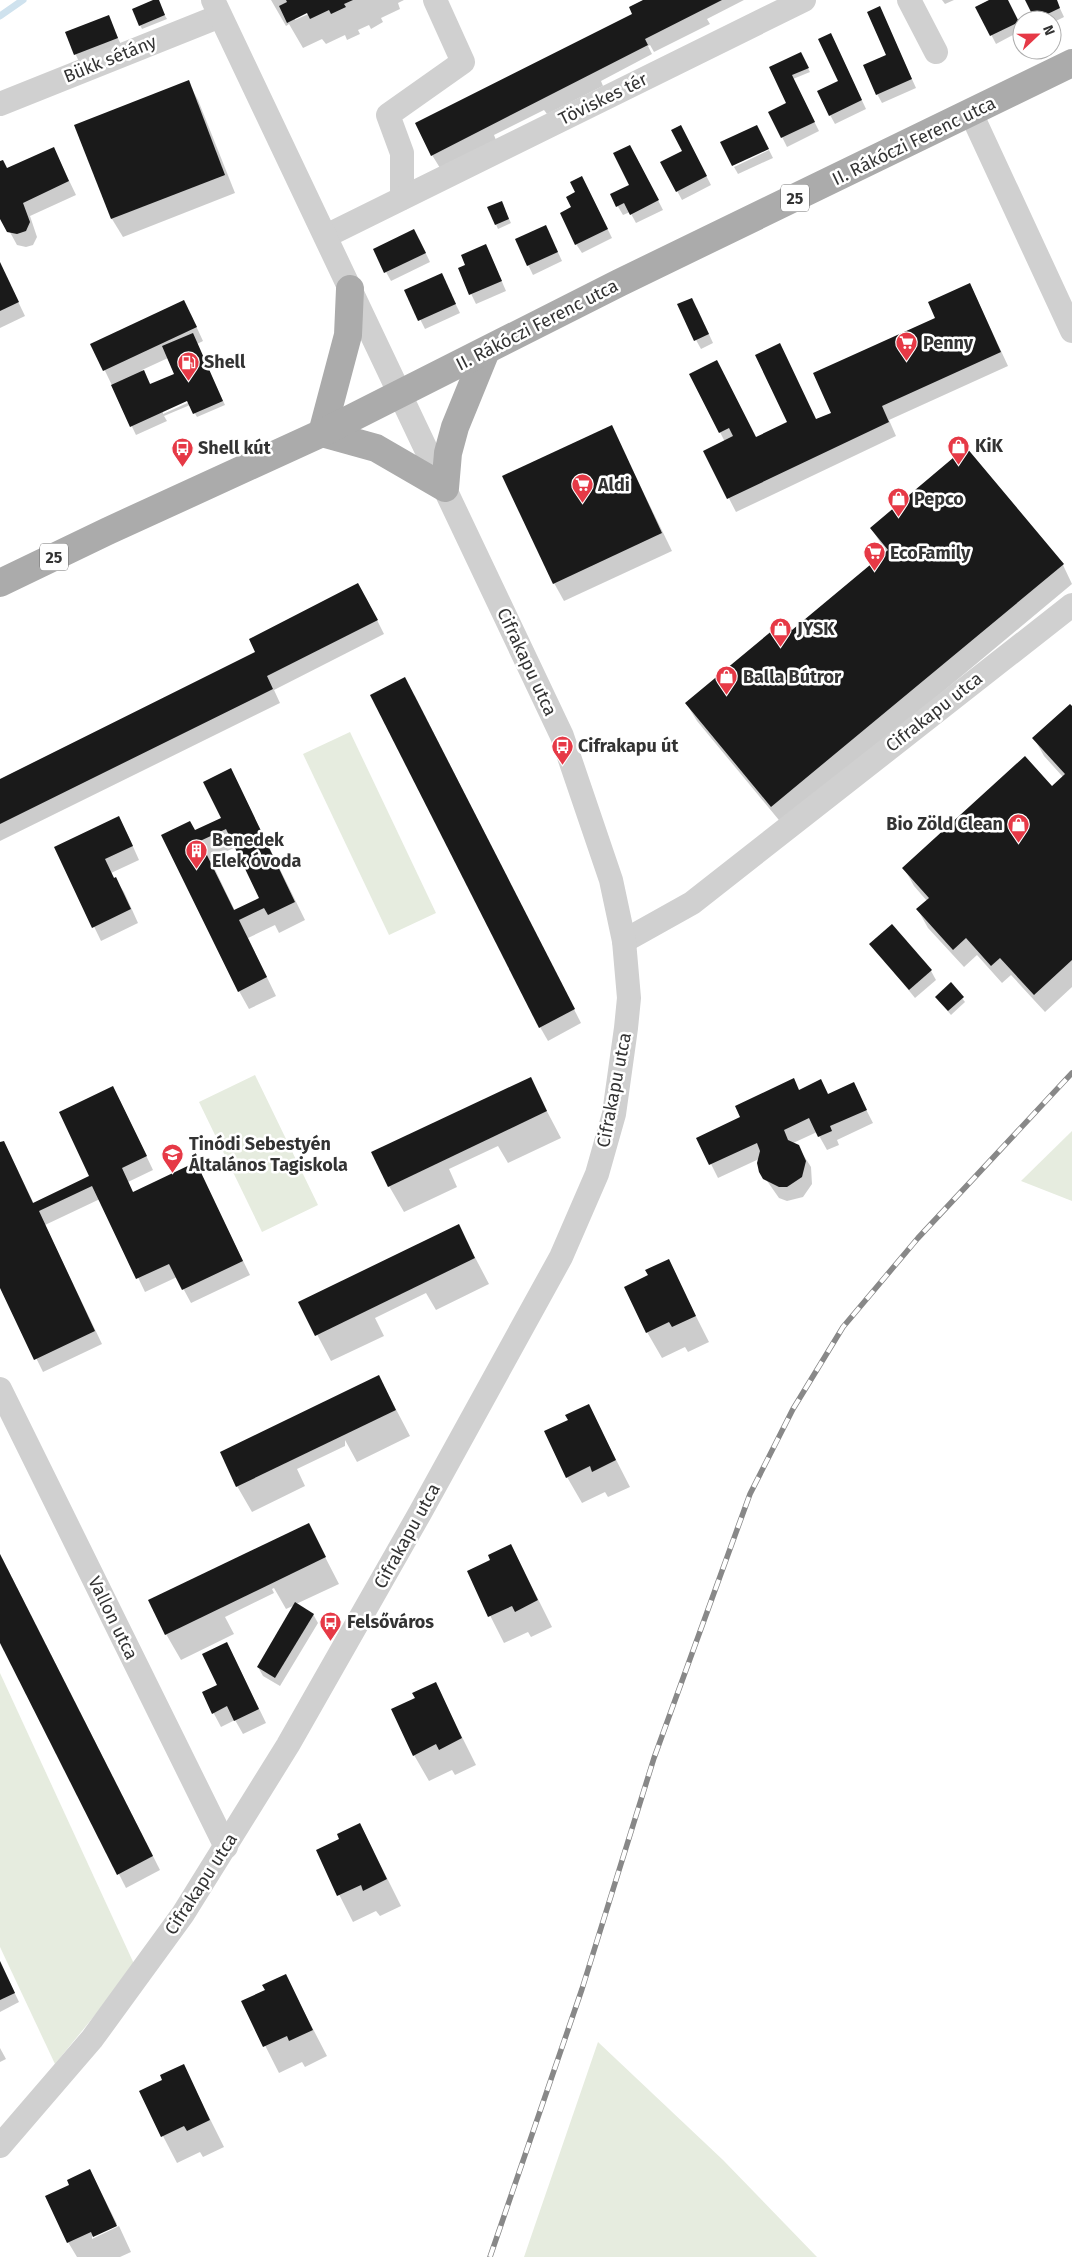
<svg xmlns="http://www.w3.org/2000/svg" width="1072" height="2257" font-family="'Fira Sans',sans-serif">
  <rect width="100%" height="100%" fill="#fff"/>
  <g fill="#e6ecdf">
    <polygon points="350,732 436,913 389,935 303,754"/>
    <polygon points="255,1075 318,1205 262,1232 199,1102"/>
    <polygon points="1072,1131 1072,1201 1021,1181"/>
    <polygon points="0,1673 135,1966 55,2064 0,1947"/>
    <polygon points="598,2042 723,2160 817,2257 524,2257"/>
  </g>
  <g fill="#0003" fill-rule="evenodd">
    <polygon points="156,0 167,19 142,29 140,25"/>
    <path d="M271 0H404L398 3 400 9 381 18 383 22 371 29 369 25 358 30 360 34 347 40 345 35 326 44 322 39 303 48 289 24 286 26ZM312 9 313 12 295 20V18Z"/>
    <polygon points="645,0 744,0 707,19 710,24 654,52 650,45 648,46 652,54 601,81 603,86 547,114 544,110 494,135 496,140 440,168 432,155 634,15"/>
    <polygon points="942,0 954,0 945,4"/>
    <polygon points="992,0 1007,0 1022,30 996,44 977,7"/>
    <polygon points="1027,0 1056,0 1064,17 1052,23 1052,20 1036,20"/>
    <polygon points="880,8 916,88 882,103 877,94 887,56"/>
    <polygon points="108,16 122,47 80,64 66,33"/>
    <polygon points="835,43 866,109 835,124 830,115 840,81"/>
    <polygon points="800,54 810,72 793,79 819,131 787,147 770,113 788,104 770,67"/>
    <polygon points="188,82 198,100 235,193 123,237 112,219 76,126"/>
    <polygon points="685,135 711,185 682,200 662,163 684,152"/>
    <polygon points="54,149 76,195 30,216 37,237 33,245 26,247 17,245 0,214 0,163 7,170"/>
    <polygon points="769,150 773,158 738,174 734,167"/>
    <polygon points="635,155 663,210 636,223 630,212 623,215 611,195 631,185"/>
    <polygon points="587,187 612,238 582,253 576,244 573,208"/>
    <polygon points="503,206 511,223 498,229 489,208"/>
    <polygon points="550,235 562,261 533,275 516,240"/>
    <polygon points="419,239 430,262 391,281 386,272"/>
    <polygon points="490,254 506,291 476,304 459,269"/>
    <polygon points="0,264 25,316 0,328"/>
    <polygon points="446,284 460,313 425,329 406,291"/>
    <polygon points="970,284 1008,366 889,420 896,436 736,512 705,452 725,442 691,375 756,438 817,420 832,413 937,319"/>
    <polygon points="697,308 713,343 701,349 696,340"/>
    <path d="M191 315 203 341 197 344 225 405 197 417 190 405 164 416 167 421 136 435 92 344ZM168 358 176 374 151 385 142 370ZM193 397 194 400 163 414V411Z"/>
    <polygon points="611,426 672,551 564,601 554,583"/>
    <polygon points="871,528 1063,565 1072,584 783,825 697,721 686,703 792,632 887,553"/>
    <polygon points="366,598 384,634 274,690 280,703 0,841 0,780"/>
    <polygon points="413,692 581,1023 548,1041 540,1027"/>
    <polygon points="1072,708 1072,987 1045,1012 1011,975 1002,983 977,955 964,967 928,928 918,910 927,901 914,886 904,868 1052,788 1063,777 1044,756 1034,738"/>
    <path d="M240 788 305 920 279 933 275 925 248 938 276 996 249 1009 239 991 195 832 222 819ZM236 847 261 898 235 911 210 859Z"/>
    <polygon points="126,831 139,860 111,873 124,892 138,923 101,941 56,848"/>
    <polygon points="871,944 931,971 936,980 915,998"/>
    <polygon points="951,984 965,1002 951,1015 939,1001"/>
    <polygon points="530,1079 561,1138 508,1163 498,1146 449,1169 457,1187 404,1212 389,1186"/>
    <polygon points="853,1084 873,1123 837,1140 839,1145 827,1150 817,1132 791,1144 802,1153 811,1167 812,1184 803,1197 787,1201 779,1198 760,1171 759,1159 718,1178 698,1138 799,1091 829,1095"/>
    <polygon points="120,1101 153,1170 128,1182 133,1193 195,1163 250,1275 191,1303 177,1277 145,1292 100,1199 45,1225 102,1344 43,1372 0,1285 0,1144 3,1142 11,1156 34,1204 91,1177"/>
    <polygon points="458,1225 489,1284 436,1310 426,1293 375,1318 384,1336 331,1361 300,1302"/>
    <polygon points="668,1261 709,1342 688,1352 685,1347 662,1358 647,1332 649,1276"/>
    <polygon points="379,1377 410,1436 357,1462 345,1440 345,1446 297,1469 305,1486 252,1512 237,1486"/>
    <polygon points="588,1405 630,1487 608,1497 605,1492 582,1503 567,1477 570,1421"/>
    <polygon points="308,1524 339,1584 296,1604 313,1614 318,1623 280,1686 263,1676 258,1667 295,1605 286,1609 274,1588 272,1589 274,1593 225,1617 234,1634 181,1660 166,1634"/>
    <polygon points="511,1545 552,1627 531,1637 528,1632 504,1643 468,1572 492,1561"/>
    <polygon points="0,1554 160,1870 126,1888 0,1640"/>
    <polygon points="234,1657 266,1723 243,1734 235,1720 221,1727 203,1693 218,1685"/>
    <polygon points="435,1683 476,1765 455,1775 452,1770 429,1781 414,1755 416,1699"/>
    <polygon points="360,1824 401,1906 380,1916 376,1911 353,1922 317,1851 341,1840"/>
    <polygon points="0,1962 19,2002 0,2012"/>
    <polygon points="285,1975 327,2056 305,2067 302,2062 279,2073 243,2002 266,1990"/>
    <polygon points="0,2048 6,2059 0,2062"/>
    <polygon points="183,2065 224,2147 203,2157 200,2152 177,2163 140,2092 164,2081"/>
    <polygon points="90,2170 117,2224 92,2236 92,2239 119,2226 131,2252 120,2257 77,2257 68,2242 70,2186"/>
  </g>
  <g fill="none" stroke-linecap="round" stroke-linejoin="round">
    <polyline stroke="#cfe2ee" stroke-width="7" points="0,16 23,0"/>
  </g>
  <g fill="#1a1a1a" fill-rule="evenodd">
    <polygon points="153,0 159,0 165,15 139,26 132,9"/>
    <polygon points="286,0 353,0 344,4 346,7 331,14 329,10 310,19 307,13 287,23 279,6 287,2"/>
    <polygon points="643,0 722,0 645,39 648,45 431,156 415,123 632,14 629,7"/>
    <polygon points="989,0 1008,0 1019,22 990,36 975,7"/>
    <polygon points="1025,0 1057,0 1060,8 1035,20"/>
    <polygon points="880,6 912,79 876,95 863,65 886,55 867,12"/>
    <polygon points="109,15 118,38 74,55 65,32"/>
    <polygon points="831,33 862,100 829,116 817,91 838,81 818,39"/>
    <polygon points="801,52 809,68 792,75 815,122 781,138 768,112 786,103 769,67"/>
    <polygon points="189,80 225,175 111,219 74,125"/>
    <polygon points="681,125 707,176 676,192 660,162 682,151 671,130"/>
    <polygon points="757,125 769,149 732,166 720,142"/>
    <polygon points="630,145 659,200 630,215 624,203 616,207 610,194 629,185 613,153"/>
    <polygon points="54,147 69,181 23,203 30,222 26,231 17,234 7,232 0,219 0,161 3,160 7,168"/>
    <polygon points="582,176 608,229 575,245 560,213 571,207 566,197 575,192 570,182"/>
    <polygon points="502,201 509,219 495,225 487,207"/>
    <polygon points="546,225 558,252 527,266 515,239"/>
    <polygon points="414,229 426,253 384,273 373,249"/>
    <polygon points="486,244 502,281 469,295 458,268 465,265 461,255"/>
    <polygon points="0,262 19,302 0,311"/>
    <polygon points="442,273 456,304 418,321 404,290"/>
    <polygon points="970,283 1001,352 882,406 889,422 727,499 703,451 733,436 729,428 719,433 689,374 717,360 756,437 787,422 755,355 780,343 816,419 831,413 813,373 935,318 928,302"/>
    <polygon points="692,298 709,334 694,341 677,304"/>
    <polygon points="184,300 197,327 103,371 90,344"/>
    <polygon points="193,333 223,401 193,414 187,401 130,427 111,385 144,370 150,384 174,374 162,346"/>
    <polygon points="612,425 662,533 553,584 502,476"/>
    <polygon points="966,447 1064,564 771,807 685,703 785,620 792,630 888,550 870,528"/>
    <polygon points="358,583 378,620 267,676 273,689 0,824 0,779 255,652 249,639"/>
    <polygon points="405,677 575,1009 539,1028 370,695"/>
    <polygon points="1070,704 1072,706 1072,960 1034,995 1000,958 991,966 966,938 953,950 916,909 929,898 902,868 1025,756 1052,786 1065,774 1032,738"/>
    <path d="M231 768 295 902 268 915 264 908 239 920 267 977 238 992 161 835 190 821 195 830 221 818 203 782ZM226 829 259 898 234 910 200 841Z"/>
    <polygon points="119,816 133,846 105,859 114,878 116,877 131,909 92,928 54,847"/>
    <polygon points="892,924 932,970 909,990 869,944"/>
    <polygon points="951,982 964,997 948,1011 935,997"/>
    <polygon points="531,1077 547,1111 388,1187 371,1152"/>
    <polygon points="794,1078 799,1090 821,1079 828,1094 854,1082 867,1110 830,1126 832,1131 818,1137 809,1118 784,1130 788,1140 799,1145 806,1161 802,1177 787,1187 779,1187 763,1179 759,1172 757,1163 760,1151 757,1143 709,1165 696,1138 740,1117 735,1106"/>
    <polygon points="113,1086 147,1156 122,1168 133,1192 196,1162 243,1261 182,1290 169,1264 136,1279 92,1186 39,1211 95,1331 34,1360 0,1288 0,1142 4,1141 33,1203 89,1176 59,1112"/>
    <polygon points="459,1224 475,1258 315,1336 298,1302"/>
    <polygon points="669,1259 696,1316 672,1327 669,1322 646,1333 624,1287 648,1275 645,1270"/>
    <polygon points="379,1375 396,1410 236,1487 220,1452"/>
    <polygon points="589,1404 616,1460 592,1472 590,1466 566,1478 544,1431 568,1420 565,1415"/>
    <polygon points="309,1523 326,1557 165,1635 148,1600"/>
    <polygon points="511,1544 538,1600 515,1612 512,1606 488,1617 467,1571 490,1560 488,1555"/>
    <polygon points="0,1554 153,1856 117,1875 0,1643"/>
    <polygon points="295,1602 314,1614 275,1678 257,1667"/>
    <polygon points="227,1642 259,1709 234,1721 227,1706 212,1714 202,1692 217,1685 202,1654"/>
    <polygon points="436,1682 462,1738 439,1750 436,1744 413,1756 391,1709 415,1698 412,1693"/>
    <polygon points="360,1823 387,1879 363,1891 361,1885 337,1896 316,1850 339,1839 337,1834"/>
    <polygon points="0,1961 15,1993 0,2000"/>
    <polygon points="286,1974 313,2030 289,2041 287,2036 263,2047 241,2001 265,1990 262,1985"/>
    <polygon points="184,2064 210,2120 187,2131 184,2126 161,2137 139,2091 162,2080 160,2075"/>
    <polygon points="90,2169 117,2226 93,2237 91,2232 67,2243 45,2196 69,2185 67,2180"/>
  </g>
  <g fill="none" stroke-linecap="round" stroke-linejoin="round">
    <g stroke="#d0d0d0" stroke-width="24">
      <polyline points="909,0 936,52"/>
      <polyline points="0,104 220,16"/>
      <polyline points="971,113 1072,331"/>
      <polyline points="402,198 402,153 388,115 463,62 435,0"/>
      <polyline points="326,236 804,0"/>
      <polyline points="624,941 692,903 1072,605"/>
      <polyline points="0,1389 226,1847"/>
      <polyline points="0,2146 92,2039 183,1914 288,1745 420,1513 561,1257 597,1174 614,1114 626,1028 629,998 624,941 611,880 562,736 213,0"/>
    </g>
    <g stroke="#ababab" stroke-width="28">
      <polyline points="322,433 376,448 445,488 448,453 455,427 486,351"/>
      <polyline points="322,433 348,335 350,289"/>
      <polyline points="0,583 108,531 322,433 619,283 1072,63"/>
    </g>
    <defs>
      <polyline id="rail" points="490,2257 582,1989 654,1758 750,1494 793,1409 843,1327 918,1238 1072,1073"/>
    </defs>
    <use href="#rail" stroke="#888" stroke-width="5.5"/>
    <use href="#rail" stroke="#fff" stroke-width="4" stroke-dasharray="11" stroke-linecap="butt"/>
  </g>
  <defs>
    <symbol id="supermarket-pin" viewBox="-11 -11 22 30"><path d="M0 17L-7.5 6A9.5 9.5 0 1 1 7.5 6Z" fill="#e63946" stroke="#fff"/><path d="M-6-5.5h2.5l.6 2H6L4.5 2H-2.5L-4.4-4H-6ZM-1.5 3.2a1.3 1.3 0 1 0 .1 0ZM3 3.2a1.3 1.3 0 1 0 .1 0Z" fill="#fff"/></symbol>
    <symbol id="fuel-pin" viewBox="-11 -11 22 30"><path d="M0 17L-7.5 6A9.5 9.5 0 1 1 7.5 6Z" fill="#e63946" stroke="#fff"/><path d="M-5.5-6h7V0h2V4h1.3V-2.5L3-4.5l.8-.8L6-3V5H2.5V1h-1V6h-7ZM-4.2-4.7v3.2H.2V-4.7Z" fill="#fff"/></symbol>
    <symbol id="shop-pin" viewBox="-11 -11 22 30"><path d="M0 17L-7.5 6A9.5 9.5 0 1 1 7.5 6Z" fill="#e63946" stroke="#fff"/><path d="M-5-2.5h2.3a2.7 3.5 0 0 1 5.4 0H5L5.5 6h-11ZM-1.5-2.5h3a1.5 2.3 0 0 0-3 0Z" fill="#fff"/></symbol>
    <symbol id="bus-pin" viewBox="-11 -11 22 30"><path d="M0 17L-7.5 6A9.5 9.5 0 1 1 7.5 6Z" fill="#e63946" stroke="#fff"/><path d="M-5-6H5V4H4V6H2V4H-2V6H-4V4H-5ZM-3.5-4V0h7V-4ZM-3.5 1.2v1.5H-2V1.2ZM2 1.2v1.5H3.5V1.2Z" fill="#fff"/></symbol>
    <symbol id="building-pin" viewBox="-11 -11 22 30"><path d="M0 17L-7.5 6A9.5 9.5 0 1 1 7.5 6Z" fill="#e63946" stroke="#fff"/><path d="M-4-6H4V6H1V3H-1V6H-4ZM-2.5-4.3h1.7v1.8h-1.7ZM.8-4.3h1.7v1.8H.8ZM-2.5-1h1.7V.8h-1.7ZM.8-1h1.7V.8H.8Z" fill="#fff"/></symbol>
    <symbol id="school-pin" viewBox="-11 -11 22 30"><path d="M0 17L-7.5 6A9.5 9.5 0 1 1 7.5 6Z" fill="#e63946" stroke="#fff"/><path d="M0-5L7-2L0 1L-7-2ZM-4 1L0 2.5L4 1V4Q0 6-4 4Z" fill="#fff"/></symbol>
  </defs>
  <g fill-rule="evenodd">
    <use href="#supermarket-pin" x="894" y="330" width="25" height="34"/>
    <use href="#fuel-pin" x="176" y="350" width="25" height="34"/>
    <use href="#shop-pin" x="946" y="434" width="25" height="34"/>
    <use href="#bus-pin" x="170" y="436" width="25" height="34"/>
    <use href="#supermarket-pin" x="570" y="472" width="25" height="34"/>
    <use href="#shop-pin" x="886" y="486" width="25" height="34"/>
    <use href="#supermarket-pin" x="862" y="540" width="25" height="34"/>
    <use href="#shop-pin" x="768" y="616" width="25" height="34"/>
    <use href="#shop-pin" x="714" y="664" width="25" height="34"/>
    <use href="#bus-pin" x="550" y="734" width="25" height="34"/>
    <use href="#shop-pin" x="1006" y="812" width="25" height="34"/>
    <use href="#building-pin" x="184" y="838" width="25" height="34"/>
    <use href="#school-pin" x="160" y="1142" width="25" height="34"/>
    <use href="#bus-pin" x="318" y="1610" width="25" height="34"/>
  </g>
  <g text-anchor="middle" stroke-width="5" stroke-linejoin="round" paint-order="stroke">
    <g fill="#fff" stroke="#707070" stroke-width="1">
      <rect x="781" y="184.5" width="28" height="27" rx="4"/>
      <rect x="40" y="543.5" width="28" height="27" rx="4"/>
    </g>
    <g font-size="16" font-weight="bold" fill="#333">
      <text x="795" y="204">25</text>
      <text x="54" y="563">25</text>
    </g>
    <g font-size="18" fill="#333" stroke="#fff">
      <text transform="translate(110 59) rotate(-22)" y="6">Bükk sétány</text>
      <text transform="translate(603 99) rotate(-26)" y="6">Töviskes tér</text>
      <text transform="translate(914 141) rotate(-26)" y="6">II. Rákóczi Ferenc utca</text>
      <text transform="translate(537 325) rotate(-27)" y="6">II. Rákóczi Ferenc utca</text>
      <text transform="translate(527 662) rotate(65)" y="6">Cifrakapu utca</text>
      <text transform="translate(934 712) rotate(-38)" y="6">Cifrakapu utca</text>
      <text transform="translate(614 1090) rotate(-79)" y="6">Cifrakapu utca</text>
      <text transform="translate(407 1536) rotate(-61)" y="6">Cifrakapu utca</text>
      <text transform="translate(113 1618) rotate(64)" y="6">Vallon utca</text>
      <text transform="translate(201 1884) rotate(-57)" y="6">Cifrakapu utca</text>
    </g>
    <g font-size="18" font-weight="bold" fill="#333" stroke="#fff" text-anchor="start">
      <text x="923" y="349">Penny</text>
      <text x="204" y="368">Shell</text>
      <text x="975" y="452">KiK</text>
      <text x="198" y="454">Shell kút</text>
      <text x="598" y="491">Aldi</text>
      <text x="914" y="505">Pepco</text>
      <text x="890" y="559">EcoFamily</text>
      <text x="797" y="635">JYSK</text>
      <text x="743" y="683">Balla Bútror</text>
      <text x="578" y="752">Cifrakapu út</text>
      <text x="1003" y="830" text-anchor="end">Bio Zöld Clean</text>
      <text x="212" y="846">Benedek<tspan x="212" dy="21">Elek óvoda</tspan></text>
      <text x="189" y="1150">Tinódi Sebestyén<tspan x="189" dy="21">Általános Tagiskola</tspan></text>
      <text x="347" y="1628">Felsőváros</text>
    </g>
  </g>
  <g transform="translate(1037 35) rotate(68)"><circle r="24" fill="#ffffff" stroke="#adadad"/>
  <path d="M0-4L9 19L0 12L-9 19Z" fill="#e63946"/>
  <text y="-8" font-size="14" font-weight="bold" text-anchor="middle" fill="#333333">N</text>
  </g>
</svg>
